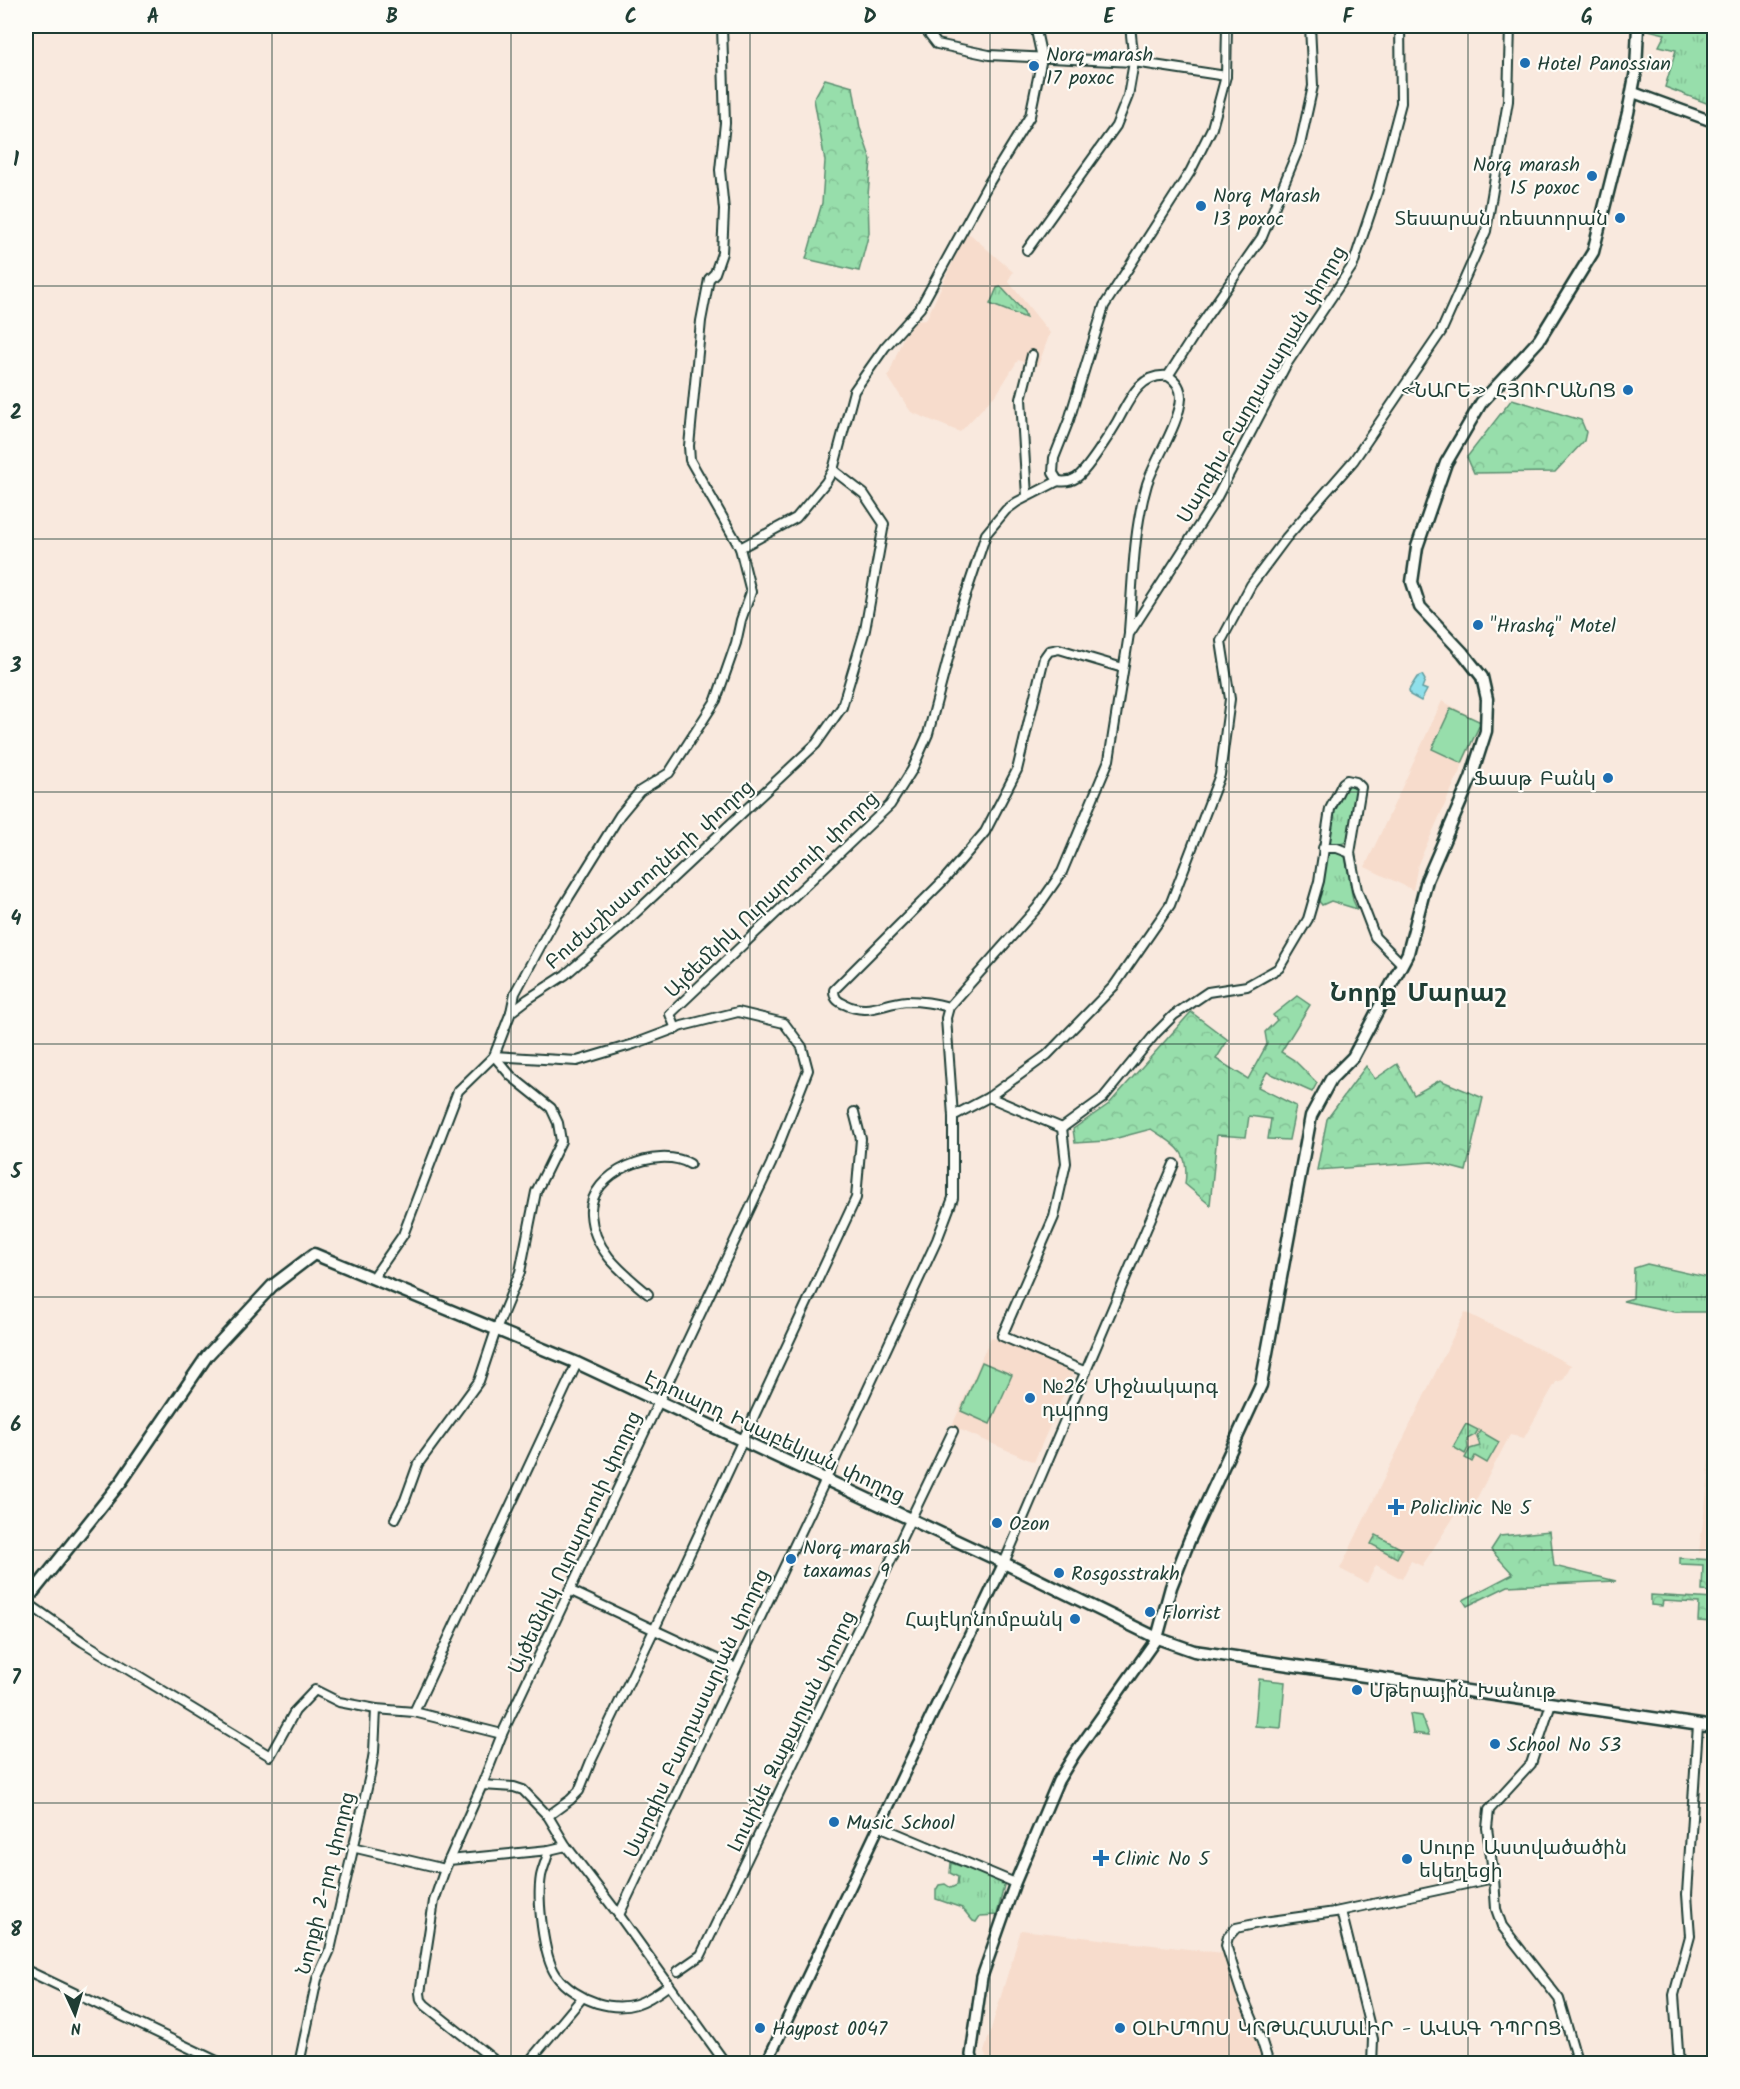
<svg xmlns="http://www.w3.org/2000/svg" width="1740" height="2089" font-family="Kalam,'Noto Sans Armenian',sans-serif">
  <defs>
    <pattern id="grass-tufts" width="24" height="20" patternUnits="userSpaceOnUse" patternTransform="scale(1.5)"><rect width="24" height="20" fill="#97deab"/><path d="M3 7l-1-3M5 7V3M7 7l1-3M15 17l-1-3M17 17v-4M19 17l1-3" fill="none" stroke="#82bf94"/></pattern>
    <pattern id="forest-crowns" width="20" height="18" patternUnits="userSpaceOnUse" patternTransform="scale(1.5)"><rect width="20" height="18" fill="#97deab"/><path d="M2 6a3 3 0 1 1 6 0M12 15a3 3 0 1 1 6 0" fill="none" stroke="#82bf94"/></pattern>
    <pattern id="water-ripples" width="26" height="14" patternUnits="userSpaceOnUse" patternTransform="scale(1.5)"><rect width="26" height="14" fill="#8fdfea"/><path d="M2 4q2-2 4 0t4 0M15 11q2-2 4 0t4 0" fill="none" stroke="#7bc0c9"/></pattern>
  </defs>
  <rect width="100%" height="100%" fill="#f9e9de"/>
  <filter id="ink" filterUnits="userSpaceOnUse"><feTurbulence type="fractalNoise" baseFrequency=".0167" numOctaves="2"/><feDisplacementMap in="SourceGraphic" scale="12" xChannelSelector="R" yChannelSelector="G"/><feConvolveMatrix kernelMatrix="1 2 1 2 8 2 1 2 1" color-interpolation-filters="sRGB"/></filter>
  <g filter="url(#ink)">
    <g fill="#f7dccc">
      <polygon points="970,234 1013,272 1008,281 1050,333 1038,366 1018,360 998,392 960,432 911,412 888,377 904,335 916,321 926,320 965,235"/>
      <polygon points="1442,701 1482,722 1418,864 1413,890 1365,867"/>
      <polygon points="1465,1312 1571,1365 1563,1380 1556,1382 1524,1438 1510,1435 1466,1519 1456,1514 1422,1566 1411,1561 1402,1579 1376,1565 1367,1583 1340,1569"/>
      <polygon points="991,1337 1073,1373 1034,1462 952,1426"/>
      <polygon points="1714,1421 1714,1542 1711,1546 1699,1553 1709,1475 1708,1466"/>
      <polygon points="1021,1930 1223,1953 1266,2063 989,2064 984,2052"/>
    </g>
    <g fill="url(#grass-tufts)" stroke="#5b8e70" stroke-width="1.5">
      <polygon points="1648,26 1714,26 1714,106 1665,87 1676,50 1659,46 1665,34 1648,30"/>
      <polygon points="1001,287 1024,312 1026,318 990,304 997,288"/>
      <polygon points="1346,785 1352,785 1357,788 1358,796 1347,842 1337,845 1330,842 1328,839 1335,805"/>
      <polygon points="1333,851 1345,856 1353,900 1357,909 1331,901 1322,905 1318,900 1322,888 1327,852"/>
      <polygon points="1647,1264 1714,1279 1714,1297 1710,1297 1707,1312 1675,1312 1623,1301 1633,1298 1634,1268"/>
      <polygon points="1466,1424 1478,1430 1475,1435 1467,1439 1468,1448 1465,1454 1453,1447"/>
      <polygon points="1480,1431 1499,1442 1487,1463 1475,1456 1472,1462 1465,1458 1470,1449 1480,1446 1477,1436"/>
      <polygon points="1376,1535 1402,1549 1397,1558 1371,1544"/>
      <polygon points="951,1863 1005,1881 997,1915 980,1916 976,1922 973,1921 962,1908 936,1899 936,1890 939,1885 945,1884 951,1888 957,1885 958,1877 950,1873"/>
    </g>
    <g fill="url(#forest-crowns)" stroke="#5b8e70" stroke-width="1.5">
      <polygon points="825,79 853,87 860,128 871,160 868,195 869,233 859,271 806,259 822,203 825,161 814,99"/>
      <polygon points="1512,399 1581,420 1586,432 1584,441 1555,472 1474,473 1467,457"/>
      <path d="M1297 996 1310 1005 1281 1052 1294 1060 1317 1083 1312 1092 1267 1072 1258 1087 1296 1106 1289 1140 1268 1139 1271 1119 1249 1116 1246 1137 1217 1135 1210 1205 1185 1184C1190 1150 1176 1146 1151 1129L1106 1141 1075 1143 1073 1129 1109 1104 1191 1012 1228 1040 1216 1059 1248 1079 1267 1044 1265 1032 1277 1020 1273 1015Z"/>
      <polygon points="1397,1064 1414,1095 1440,1080 1483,1098 1466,1171 1432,1162 1317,1170 1327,1119 1366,1066 1375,1079"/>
      <polygon points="1550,1531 1554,1566 1616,1581 1508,1586 1467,1606 1463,1600 1513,1574 1491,1550 1500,1536"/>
      <polygon points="1680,1558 1714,1560 1714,1592 1702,1591 1703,1565 1680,1564"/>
      <polygon points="1651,1595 1714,1599 1714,1622 1698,1621 1699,1603 1663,1601 1662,1606 1651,1605"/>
    </g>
    <g fill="#97deab" stroke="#5b8e70" stroke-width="1.5">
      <polygon points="1451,708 1481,722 1462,763 1432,749"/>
      <polygon points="982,1362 1012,1375 990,1424 961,1411"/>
      <polygon points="1259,1679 1285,1682 1281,1728 1255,1726"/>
      <polygon points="1410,1714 1422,1716 1429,1735 1413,1733"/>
    </g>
    <polygon fill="url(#water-ripples)" stroke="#629ea1" stroke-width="1.5" points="1422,675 1425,680 1422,688 1427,690 1421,701 1410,695 1409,690 1417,677"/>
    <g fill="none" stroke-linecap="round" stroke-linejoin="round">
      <defs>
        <g id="minor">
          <polyline points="923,26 937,44 989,55 1134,62 1226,76"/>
          <polyline points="1027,250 1116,126 1128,96 1134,62 1130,26"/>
          <polyline points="1168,376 1202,323 1262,237 1300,145 1313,86 1310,26"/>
          <polyline points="1058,481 1053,473 1054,458 1069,420 1104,306 1190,172 1212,128 1226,76 1227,26"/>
          <path d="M1058 481C1064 482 1070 482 1076 478 1086 472 1110 434 1117 422 1129 401 1139 373 1168 376"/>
          <polyline points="1027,496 1021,399 1032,355"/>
          <polyline points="740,548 796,518 826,482 833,470 854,391 885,347 920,308 987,186 1030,116 1042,58 1035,26"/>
          <path d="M1129 631C1133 582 1133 531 1147 484 1155 460 1180 422 1181 398 1181 388 1177 381 1168 376"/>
          <polyline points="1323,848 1337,848 1350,853"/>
          <path d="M949 1007C935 1003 922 1001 907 1001 882 1003 868 1016 844 1004 837 1001 834 998 834 990L943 881 985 832 1017 770 1044 658 1049 651 1059 649 1123 668"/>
          <polyline points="511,1012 515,993 554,921 620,815 640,791 669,773 716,700 736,643 741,620 751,592 740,548 690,460 689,446 701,321 709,279 715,273 722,253 723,232 724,210 720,170 725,123 722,26"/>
          <polyline points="676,1029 670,1014 890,805 912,770 928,734 962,606 986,534 1006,510 1017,502 1058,481"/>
          <polyline points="494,1056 577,1061 634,1044 682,1026 738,1012 784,1023 802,1047 808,1070 771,1164 502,1734 482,1785 445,1869 434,1901 420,1993 421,2000 425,2005 499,2064"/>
          <polyline points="989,1097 1062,1128"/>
          <polyline points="953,1116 989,1097 1047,1055 1114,986 1170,905 1220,775 1230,699 1221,641 1251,585 1286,538 1354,460 1441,332 1486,231 1508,101 1510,26"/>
          <polyline points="1062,1128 1103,1098 1156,1033 1174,1015 1208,992 1247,986 1279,968 1308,919 1319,881 1330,809 1343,783 1347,780 1356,782 1361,787 1350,853 1357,890 1375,937 1402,964"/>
          <polyline points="1062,1128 1066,1163 1054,1217 1002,1336 1086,1372"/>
          <polyline points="373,1278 403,1235 458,1091 494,1056 511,1012 528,999 565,975 615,932 816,744 842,707 865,630 884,524 864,494 833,470"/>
          <path d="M648 1294C623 1273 593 1250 591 1214 588 1172 658 1145 690 1164"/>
          <polyline points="395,1519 405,1500 418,1464 479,1381 496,1330 520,1272 536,1192 561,1141 558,1123 551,1108 511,1076 494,1056"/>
          <polyline points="1004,1563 1174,1164"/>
          <polyline points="569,1590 736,1668"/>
          <polyline points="26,1602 83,1642 270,1756 295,1711 315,1690 339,1702 376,1709 414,1712 502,1734"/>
          <polyline points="1551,1704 1531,1764 1489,1810 1487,1828 1494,1878 1496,1909 1502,1926 1559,1999 1578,2064"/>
          <polyline points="414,1712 577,1363"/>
          <polyline points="482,1785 514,1787 523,1790 548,1816 566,1846 619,1915 726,2064"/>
          <polyline points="548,1816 570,1800 579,1791 591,1761 654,1630 856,1198 861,1139 854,1112"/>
          <polyline points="879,1826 1015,1883"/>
          <polyline points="352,1847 445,1869"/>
          <path d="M549 1850C547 1859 543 1867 541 1876 537 1899 543 1956 556 1975 565 1988 582 1998 597 2003 628 2012 645 2003 669 1985"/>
          <polyline points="449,1860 549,1850 566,1846"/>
          <polyline points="1341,1911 1373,2039 1372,2064"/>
          <polyline points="619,1915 826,1479 937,1240 953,1198 953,1116 946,1018 949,1007 1037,908 1062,872 1109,760 1129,634 1216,499 1286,365 1353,265 1377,193 1401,103 1400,26"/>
          <polyline points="26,1970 223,2064"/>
          <polyline points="678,1971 701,1955 953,1431"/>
          <polyline points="299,2064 317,1979 330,1950 370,1775 374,1752 376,1709"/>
          <polyline points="527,2064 582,1998"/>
          <polyline points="1269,2064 1262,2042 1241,1992 1226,1945 1228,1937 1236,1928 1264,1922 1335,1912 1494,1878"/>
          <polyline points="1679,2064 1674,1995 1690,1936 1687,1894 1698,1725"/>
        </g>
        <g id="tertiary">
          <polyline points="1632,92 1714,122"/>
          <polyline points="766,2064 1004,1563"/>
          <polyline points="974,2064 971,2055 982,1977 1015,1883 1058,1781 1074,1755 1157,1638"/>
        </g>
        <g id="secondary">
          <polyline points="26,1601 121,1482 207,1356 272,1286 314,1254 577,1363 1004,1563 1157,1638 1194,1651 1714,1727"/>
          <polyline points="1157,1638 1171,1587 1189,1541 1261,1385 1311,1116 1331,1079 1353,1057 1408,953 1427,880 1471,778 1486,731 1487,699 1482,677 1463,653 1420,607 1412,582 1417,547 1446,463 1481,403 1539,340 1593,252 1628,113 1636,71 1638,26"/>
        </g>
      </defs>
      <use href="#minor" stroke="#1f3d34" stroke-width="12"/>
      <use href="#tertiary" stroke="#1f3d34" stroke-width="14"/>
      <use href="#secondary" stroke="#1f3d34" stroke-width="15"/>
      <use href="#minor" stroke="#fdfcf7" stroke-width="8"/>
      <use href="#tertiary" stroke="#fdfcf7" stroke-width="9"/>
      <use href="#secondary" stroke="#fdfcf7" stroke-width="10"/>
    </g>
  </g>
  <path fill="none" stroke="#1f3d34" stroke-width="1.5" stroke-opacity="0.55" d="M272 26V2064M511 26V2064M750 26V2064M990 26V2064M1229 26V2064M1468 26V2064M26 286H1714M26 539H1714M26 792H1714M26 1044H1714M26 1297H1714M26 1550H1714M26 1803H1714"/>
  <g fill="#1f6fb2" stroke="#fdfcf7" stroke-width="2">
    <circle cx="1525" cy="63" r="6"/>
    <circle cx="1034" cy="66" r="6"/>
    <circle cx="1592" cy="176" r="6"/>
    <circle cx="1201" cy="206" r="6"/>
    <circle cx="1620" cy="218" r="6"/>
    <circle cx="1628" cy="390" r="6"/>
    <circle cx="1478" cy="625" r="6"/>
    <circle cx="1608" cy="778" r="6"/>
    <circle cx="1030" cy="1398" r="6"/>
    <path d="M1393 1498h6v6h6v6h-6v6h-6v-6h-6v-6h6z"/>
    <circle cx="997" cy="1523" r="6"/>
    <circle cx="791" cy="1559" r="6"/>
    <circle cx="1059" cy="1573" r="6"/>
    <circle cx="1150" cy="1612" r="6"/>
    <circle cx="1075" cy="1619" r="6"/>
    <circle cx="1357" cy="1690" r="6"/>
    <circle cx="1495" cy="1744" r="6"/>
    <circle cx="834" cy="1822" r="6"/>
    <path d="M1098 1849h6v6h6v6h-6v6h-6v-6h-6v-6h6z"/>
    <circle cx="1407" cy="1859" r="6"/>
    <circle cx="760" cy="2028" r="6"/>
    <circle cx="1120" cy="2028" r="6"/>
  </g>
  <g text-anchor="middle" stroke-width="4.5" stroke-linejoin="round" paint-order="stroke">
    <g font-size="20" fill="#1f3d34" stroke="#fdfcf7" text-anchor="start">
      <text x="1046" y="61">Norq marash<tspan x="1046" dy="23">17 poxoc</tspan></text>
      <text x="1537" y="70">Hotel Panossian</text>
      <text x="1580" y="171" text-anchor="end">Norq marash<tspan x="1580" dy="23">15 poxoc</tspan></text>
      <text x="1213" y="202">Norq Marash<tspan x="1213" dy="23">13 poxoc</tspan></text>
      <text x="1608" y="225" text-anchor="end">Տեսարան ռեստորան</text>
      <text x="1616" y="397" text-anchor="end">«ՆԱՐԵ» ՀՅՈՒՐԱՆՈՑ</text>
      <text x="1490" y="632">"Hrashq" Motel</text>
      <text x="1596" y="785" text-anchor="end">Ֆասթ Բանկ</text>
      <text x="1042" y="1393">№26 Միջնակարգ<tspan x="1042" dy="23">դպրոց</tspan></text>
      <text x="1410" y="1514">Policlinic № 5</text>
      <text x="1009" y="1530">Ozon</text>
      <text x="803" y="1554">Norq marash<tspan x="803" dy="23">taxamas 9</tspan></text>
      <text x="1071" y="1580">Rosgosstrakh</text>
      <text x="1162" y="1619">Florrist</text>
      <text x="1063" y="1626" text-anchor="end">Հայէկոնոմբանկ</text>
      <text x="1369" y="1697">Մթերային Խանութ</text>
      <text x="1507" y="1751">School No 53</text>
      <text x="846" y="1829">Music School</text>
      <text x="1419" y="1854">Սուրբ Աստվածածին<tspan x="1419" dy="23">եկեղեցի</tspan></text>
      <text x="1114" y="1865">Clinic No 5</text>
      <text x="772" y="2035">Haypost 0047</text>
      <text x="1132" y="2035">ՕԼԻՄՊՈՍ ԿՐԹԱՀԱՄԱԼԻՐ - ԱՎԱԳ ԴՊՐՈՑ</text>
    </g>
    <g font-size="20" fill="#1f3d34" stroke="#fdfcf7">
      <text transform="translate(1261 384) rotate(-60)" y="7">Սարգիս Բաղդասարյան փողոց</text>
      <text transform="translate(649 874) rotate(-42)" y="7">Բուժաշխատողների փողոց</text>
      <text transform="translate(771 894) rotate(-44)" y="7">Այծեմնիկ Ուրարտուի փողոց</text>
      <text transform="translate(775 1436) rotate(25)" y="7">Էդուարդ Իսաբեկյան փողոց</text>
      <text transform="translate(574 1542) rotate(-65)" y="7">Այծեմնիկ Ուրարտուի փողոց</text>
      <text transform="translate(696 1713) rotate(-65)" y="7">Սարգիս Բաղդասարյան փողոց</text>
      <text transform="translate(791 1731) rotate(-64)" y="7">Լուսինե Զաքարյան փողոց</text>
      <text transform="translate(325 1883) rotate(-76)" y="7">Նորքի 2-րդ փողոց</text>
    </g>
    <g font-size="26" font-weight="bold" fill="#1f3d34" stroke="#fdfcf7">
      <text x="1418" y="1001">Նորք Մարաշ</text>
    </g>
  </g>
  <rect width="1740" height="2089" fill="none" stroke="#fdfcf7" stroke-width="66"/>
  <g transform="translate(75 2014) rotate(176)" stroke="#fdfcf7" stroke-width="4.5" paint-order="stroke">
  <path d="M0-4.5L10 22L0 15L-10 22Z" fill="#1f3d34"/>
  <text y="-9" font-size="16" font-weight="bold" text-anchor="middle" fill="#1f3d34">N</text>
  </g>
  <rect x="33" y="33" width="1674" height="2023" fill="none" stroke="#1f3d34" stroke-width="2"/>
  <g font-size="20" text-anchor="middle" font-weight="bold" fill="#1f3d34">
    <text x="153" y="23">A</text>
    <text x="392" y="23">B</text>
    <text x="631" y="23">C</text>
    <text x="870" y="23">D</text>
    <text x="1109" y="23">E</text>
    <text x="1348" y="23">F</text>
    <text x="1587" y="23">G</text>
    <text x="16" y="166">1</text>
    <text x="16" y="419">2</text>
    <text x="16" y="672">3</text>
    <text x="16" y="925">4</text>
    <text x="16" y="1178">5</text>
    <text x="16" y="1431">6</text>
    <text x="16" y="1684">7</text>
    <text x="16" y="1936">8</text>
  </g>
</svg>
